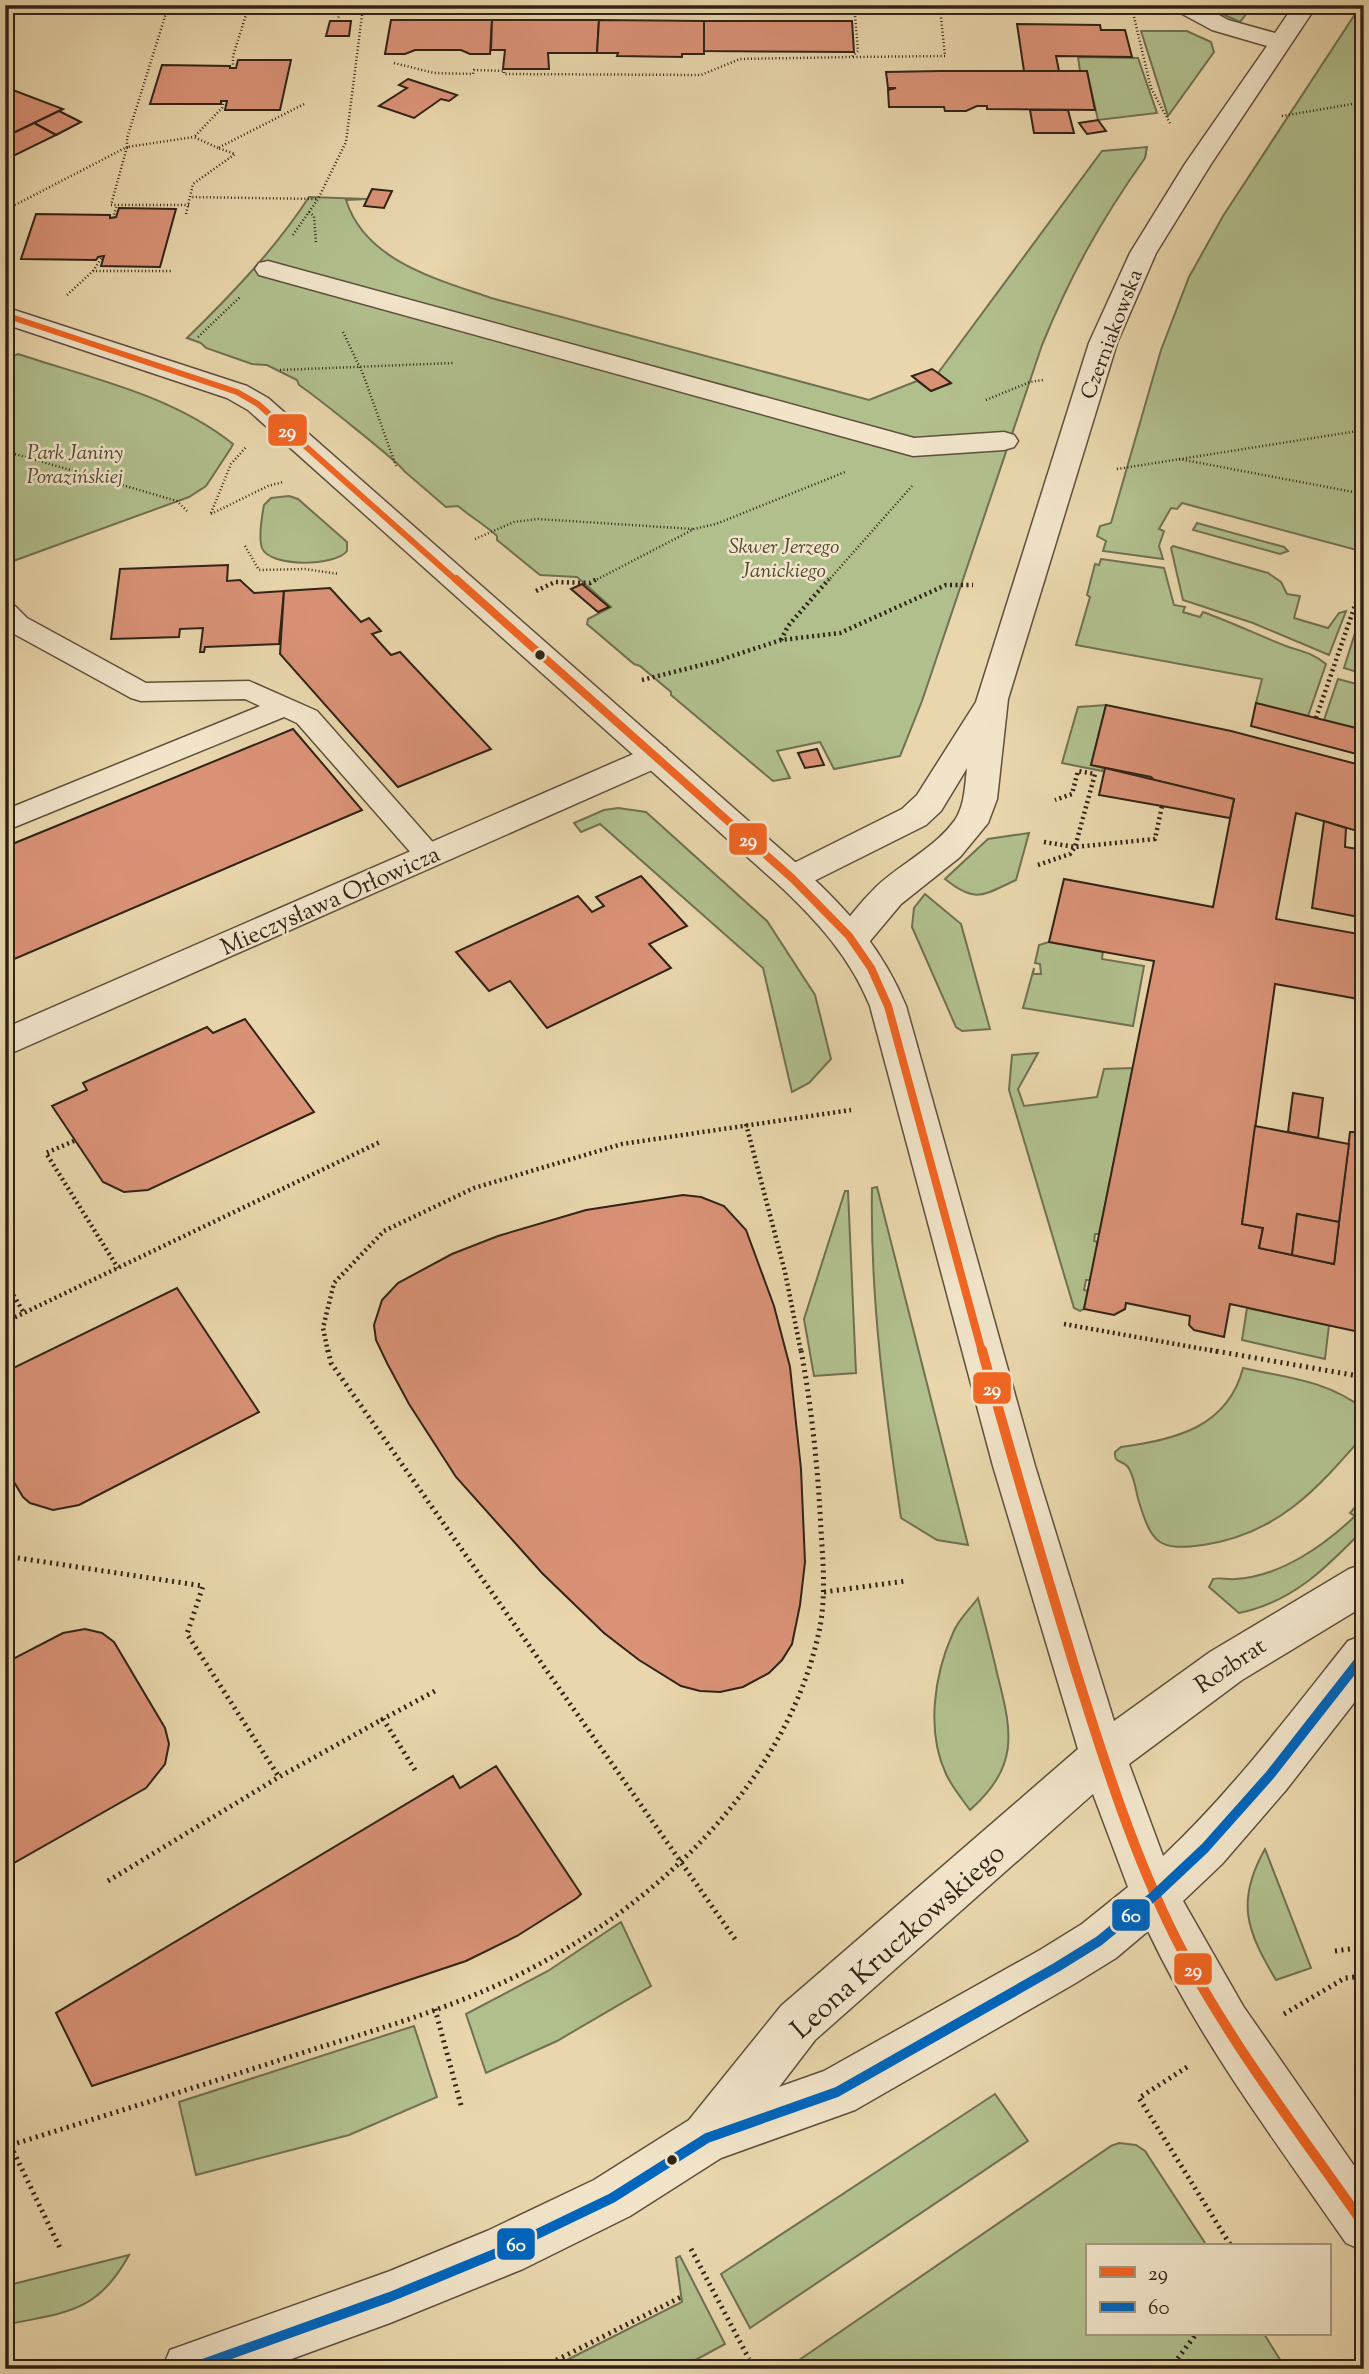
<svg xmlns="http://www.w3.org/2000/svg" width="1369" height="2374" font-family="'Sorts Mill Goudy',serif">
  <rect width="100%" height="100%" fill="#e9d6ac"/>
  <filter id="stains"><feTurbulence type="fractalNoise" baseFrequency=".00286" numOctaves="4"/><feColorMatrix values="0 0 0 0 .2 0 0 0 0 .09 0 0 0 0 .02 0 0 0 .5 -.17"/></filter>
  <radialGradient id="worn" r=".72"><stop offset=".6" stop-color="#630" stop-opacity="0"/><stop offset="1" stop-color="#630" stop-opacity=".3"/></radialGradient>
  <g fill="#b1bf8d" stroke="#707152" stroke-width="2">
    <polygon points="1202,5 1253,5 1240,22"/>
    <polygon points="1361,5 1364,5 1364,552 1182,503 1177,509 1171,508 1159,529 1164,531 1159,546 1163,559 1103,551 1106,541 1097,536 1100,526 1111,523 1161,350 1189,277 1223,216"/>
    <polygon points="1141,31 1187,31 1211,42 1214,52 1168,116"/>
    <polygon points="1078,57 1138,58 1157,113 1098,120 1087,72 1080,71"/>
    <path d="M1147 147 1145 158C1101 220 1071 274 1042 345L922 701 900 756 834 769 820 742 777 751 790 778 773 781 671 695V692L640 666 634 664 587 624 588 619 611 607 577 577 540 575 497 540V536C485 525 471 517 458 506L446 507 404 471C401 464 314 395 299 385L297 380 267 365 252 364 206 348 201 343 187 338C232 294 275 249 309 197L367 199 346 200C365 261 437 279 491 298L869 400 917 381 931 391 950 384 938 373 1102 151Z"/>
    <path d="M18 354C90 378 172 395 233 444L231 448 206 486 189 497 5 564V360Z"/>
    <path d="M289 496 298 499 347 542V551C336 566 270 568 262 548 258 537 262 516 264 505L271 498Z"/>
    <polygon points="1197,523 1284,547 1288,551 1280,554 1193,530"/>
    <polygon points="1173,546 1268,573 1281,582 1287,594 1300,596 1294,618 1328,628 1339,613 1346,611 1329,655 1253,623 1183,600 1171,548"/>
    <path d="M1101 559 1164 568 1174 605 1185 607 1183 612 1200 617 1203 612C1231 622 1258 635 1286 646 1303 652 1311 652 1326 664L1308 716 1256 703 1262 679 1076 645 1090 597 1087 595 1095 564 1099 565Z"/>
    <polygon points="1355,633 1364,636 1364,674 1344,668"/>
    <polygon points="1338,679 1364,686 1364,730 1324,720"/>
    <polygon points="1106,705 1091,765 1103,768 1102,771 1062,763 1078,707"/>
    <polygon points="618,808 646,812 767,921 815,995 831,1059 809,1083 792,1092 763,968 600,824 581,832 574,823 604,810"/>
    <path d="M1029 833 1016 880C983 895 976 904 945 879L988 839Z"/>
    <polygon points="925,894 961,924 990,1029 962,1031 956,1027 912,927 914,908"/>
    <polygon points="1049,942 1103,952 1102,959 1144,966 1133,1026 1023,1008 1034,968 1033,974 1041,974 1040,964 1035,963 1039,945"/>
    <polygon points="1038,1053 1018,1089 1024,1106 1097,1097 1104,1069 1133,1068 1099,1234 1095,1234 1094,1241 1098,1242 1091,1280 1086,1280 1084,1290 1088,1291 1084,1309 1080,1311 1074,1308 1009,1090 1012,1055"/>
    <path d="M877 1187 968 1545 937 1540 901 1518C885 1408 870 1299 872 1188Z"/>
    <polygon points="845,1191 848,1191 856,1373 814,1376 804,1319"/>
    <polygon points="1247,1308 1329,1325 1325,1359 1242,1340"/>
    <path d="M1243 1368C1288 1378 1326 1380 1364 1409V1435C1317 1489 1278 1534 1203 1545 1159 1551 1152 1544 1139 1502 1136 1493 1134 1473 1127 1466 1121 1460 1114 1463 1115 1452L1121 1447C1175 1440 1228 1427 1243 1368Z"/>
    <path d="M1364 1497V1529C1327 1567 1293 1602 1239 1613L1209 1587 1213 1579C1221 1577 1227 1580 1235 1579 1279 1577 1324 1546 1355 1516L1350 1513Z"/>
    <path d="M978 1598C985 1624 992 1651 998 1677 1013 1735 1018 1767 970 1810 962 1799 952 1787 946 1774 926 1731 934 1675 953 1633 958 1620 970 1609 978 1598Z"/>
    <path d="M1265 1849 1311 1968 1276 1980C1247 1931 1235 1902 1265 1849Z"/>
    <polygon points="621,1922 651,1986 557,2041 486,2073 466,2014 548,1971"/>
    <polygon points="414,2026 437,2097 349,2135 196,2175 179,2102"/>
    <polygon points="995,2094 1028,2141 750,2328 721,2274"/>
    <polygon points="1119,2143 1136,2145 1145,2151 1207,2246 1087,2246 1087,2334 1264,2334 1286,2369 786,2369 1111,2146"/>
    <path d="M129 2255C97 2314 65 2312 5 2325V2286Z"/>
    <polygon points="680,2256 725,2344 679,2369 549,2369 682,2302 676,2258"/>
  </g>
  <g fill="#da9277" stroke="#302316" stroke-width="2">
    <polygon points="391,20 492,20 490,54 470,54 461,50 415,50 405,54 385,54"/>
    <polygon points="492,20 599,20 597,53 548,53 549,69 503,69 505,50 491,50"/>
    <polygon points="599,20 704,21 704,54 682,54 682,57 617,56 618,53 597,53"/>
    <polygon points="330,21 351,21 349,36 326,36"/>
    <polygon points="704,21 852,21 854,52 704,51"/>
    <polygon points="1017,24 1100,25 1101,30 1125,30 1132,57 1056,56 1059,71 1024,71"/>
    <polygon points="238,60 291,60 280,110 225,110 227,101 221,101 221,104 150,104 162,65 230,66 230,68 236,68"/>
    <polygon points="940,71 1087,71 1095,110 987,109 987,106 977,106 966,111 945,111 944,107 889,107 888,90 896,88 888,88 886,72"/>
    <polygon points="408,79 457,95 449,101 441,99 414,118 379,106 407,88 399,85"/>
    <polygon points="5,87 63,109 5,137"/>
    <polygon points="1030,110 1068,110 1074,133 1034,133"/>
    <polygon points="59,111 81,122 56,135 34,123"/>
    <polygon points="1098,120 1106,131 1087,134 1079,123"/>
    <polygon points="34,123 56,135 5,160 5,137"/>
    <polygon points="372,189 392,191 384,208 364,206"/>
    <polygon points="119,208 176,209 160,267 101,266 104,256 98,257 96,260 21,259 36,214 110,215 110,218 116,217"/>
    <polygon points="932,369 938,373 951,383 931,391 912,376"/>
    <polygon points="228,565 227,581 240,580 254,593 284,591 279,644 205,647 204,652 200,652 203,628 180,629 179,637 111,639 120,569"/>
    <polygon points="582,584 609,607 598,612 571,589"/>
    <polygon points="330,588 361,622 369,618 381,631 372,634 391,655 400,652 491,749 398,787 280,654 284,591"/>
    <polygon points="1256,703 1364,730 1364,756 1251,726"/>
    <polygon points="1106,705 1231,731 1364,766 1364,833 1296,813 1276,919 1364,935 1364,1000 1275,984 1242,1224 1263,1228 1259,1248 1334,1264 1350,1132 1364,1132 1364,1333 1230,1304 1224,1337 1194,1330 1189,1325 1190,1316 1126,1303 1125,1309 1114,1315 1084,1309 1154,961 1049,942 1064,879 1213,907 1234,799 1154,780 1151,777 1091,765"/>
    <polygon points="293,729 362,810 5,963 5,847"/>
    <polygon points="817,749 824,765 805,768 798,753"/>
    <polygon points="1105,768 1234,799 1230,818 1099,795"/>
    <polygon points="1324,821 1346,828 1345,847 1364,850 1364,918 1312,908"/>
    <polygon points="641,876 687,926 649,944 671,968 547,1028 510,981 489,991 456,952 578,896 592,912 604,906 596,897"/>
    <polygon points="245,1019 314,1112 148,1190 124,1192 103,1182 52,1106 87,1090 83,1083 207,1027 213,1033"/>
    <polygon points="1293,1093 1323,1098 1318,1138 1288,1132"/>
    <polygon points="1255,1126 1349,1144 1339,1222 1297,1214 1292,1255 1259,1248 1263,1228 1242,1224"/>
    <polygon points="683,1195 701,1197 724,1206 746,1230 774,1306 790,1367 801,1469 805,1562 800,1605 792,1644 782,1660 769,1673 743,1687 720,1692 700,1691 681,1686 639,1660 604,1633 542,1573 456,1477 409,1404 387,1363 376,1340 374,1325 382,1300 398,1283 452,1254 498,1236 586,1210"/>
    <polygon points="1297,1214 1339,1222 1334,1264 1292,1255"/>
    <polygon points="177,1288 259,1412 79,1505 53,1510 30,1503 23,1497 5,1467 5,1372"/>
    <polygon points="85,1629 102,1633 114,1642 165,1728 169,1744 165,1764 146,1788 5,1868 5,1663 63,1633"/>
    <polygon points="496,1766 581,1894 577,1898 517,1936 466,1961 92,2086 56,2013 453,1776 460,1788"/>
  </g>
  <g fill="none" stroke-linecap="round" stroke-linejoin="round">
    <defs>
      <polygon id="service" points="5,603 14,605 27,618 146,683 249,681 317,711 445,856 440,863 430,866 420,863 297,723 284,717 5,831 5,810 260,706 245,699 141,701 131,698 7,630"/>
      <polygon id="pedestrian" points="268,261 914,438 1004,432 1014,435 1018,441 1014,447 1004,450 913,456 259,275 255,269 259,263"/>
      <g id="minor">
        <path d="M1172 5H1201L1228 20 1275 33 1294 5H1317L1211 164 1156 253 1117 343 1008 699 997 799 988 823 960 857 901 904 865 947 853 951 841 947 835 938C846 920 861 902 876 887 901 863 934 849 955 820 965 805 965 785 967 768L941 811 926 825 804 886 792 890 780 886 775 878 780 870 902 809 917 795 976 702 1089 343 1130 253 1185 164 1267 46 1212 30 1175 10Z"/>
        <polygon points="654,745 666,748 670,756 666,764 5,1056 5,1028"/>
      </g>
      <path id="tertiary" d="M5 307 247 386 268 398 804 870C848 910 883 950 906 1006L1035 1466 1114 1721 1210 1652 1349 1569 1364 1564V1606L1242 1680 1129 1764 1163 1856C1232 1791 1289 1715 1348 1641L1364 1635V1690L1286 1790 1222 1864 1183 1901 1243 2006 1364 2180V2251L1346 2243C1276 2142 1201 2043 1148 1931L1116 1958 1074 1984 855 2110 721 2158 630 2216 523 2269 390 2323 264 2369H162L170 2350 390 2271 487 2231 594 2180 689 2120 781 2006 1078 1749 993 1466 870 1006C850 957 818 922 780 886L248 410 227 398 5 324ZM1093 1794 1128 1887 1082 1924 1040 1950 824 2071 779 2087 815 2040Z"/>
    </defs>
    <use href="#service" stroke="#5e503c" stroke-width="3"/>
    <use href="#pedestrian" stroke="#5e503c" stroke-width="3"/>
    <use href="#minor" stroke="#5e503c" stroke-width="3"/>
    <use href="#tertiary" stroke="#5e503c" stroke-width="3"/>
    <g stroke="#302316" stroke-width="2.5" stroke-dasharray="1 2.5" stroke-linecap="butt">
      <polyline points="1134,17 1151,88 1171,125"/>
      <polyline points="338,21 340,5"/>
      <polyline points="853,57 945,56 941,17"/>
      <polyline points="394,63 434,73 473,74 474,70 504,71 504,74 701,75 740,59 852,57 858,51 855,16"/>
      <polyline points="233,68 233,56 249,5"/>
      <polyline points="304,104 218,148 235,154 193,184 190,197 317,199"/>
      <polyline points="1282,116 1364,102"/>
      <polyline points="218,148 194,137 222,108 224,101"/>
      <polyline points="189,205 111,205 127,147 194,137"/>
      <polyline points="309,212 314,216 316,243"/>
      <polyline points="186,214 190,197"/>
      <polyline points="5,215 15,205 127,147 127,138 167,10 174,5"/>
      <polyline points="113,218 117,205"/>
      <polyline points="293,235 318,199 346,142 362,15"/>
      <polyline points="93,271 102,257"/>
      <polyline points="67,295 93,271 172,271"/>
      <polyline points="343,332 363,374 396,466"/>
      <polyline points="198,337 240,297"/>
      <polyline points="5,363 11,382 5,402"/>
      <polyline points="280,370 453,363"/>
      <polyline points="986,400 1030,382 1043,380"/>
      <polyline points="5,451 177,501 187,511"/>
      <polyline points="1179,459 1364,494"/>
      <polyline points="1117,469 1364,430"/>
      <polyline points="211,513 231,464 246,447"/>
      <polyline points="211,514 268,486 283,482"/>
      <polyline points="475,539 514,522 538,519 693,529"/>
      <polyline points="245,546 259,570 305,569 339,574"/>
      <polyline points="5,565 12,573"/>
      <polyline points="594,581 694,529 716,524 845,472"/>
      <polyline points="828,581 912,486"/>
    </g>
    <g stroke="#302316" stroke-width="4.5" stroke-dasharray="2 3.5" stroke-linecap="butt">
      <polyline points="536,591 555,582 590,583 597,579"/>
      <polyline points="781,640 788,626 829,579"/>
      <polyline points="642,680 717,661 781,640 840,633 946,585 973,585"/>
      <polyline points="1316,718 1361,588"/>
      <polyline points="1044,842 1075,847 1155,839 1162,806"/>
      <polyline points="1038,865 1070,854 1075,847 1095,774 1078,771 1072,794 1055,800"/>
      <polyline points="746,1124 785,1272 801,1352"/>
      <polyline points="74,1141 46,1153 118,1268"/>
      <polyline points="5,1281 24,1313"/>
      <polyline points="5,1322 380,1142"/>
      <polyline points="1064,1324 1220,1352"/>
      <polyline points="328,1352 323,1328 334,1283 384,1231 474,1188 622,1144 851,1110"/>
    </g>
    <g stroke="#302316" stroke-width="5" stroke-dasharray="2 4.5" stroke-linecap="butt">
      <polyline points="328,1350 331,1363 737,1942"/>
      <polyline points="1210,1350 1364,1377"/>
      <polyline points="5,1556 203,1586 187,1634 279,1777"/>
      <polyline points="824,1592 906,1581"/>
      <polyline points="415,1770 383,1719 435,1691"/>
      <polyline points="108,1881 279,1777 383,1719"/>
      <polyline points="1335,1951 1364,1947"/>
      <polyline points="435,2009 462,2109"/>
      <polyline points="1284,2014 1345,1978 1364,1976"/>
      <polyline points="1187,2067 1139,2098 1231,2246"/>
      <polyline points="5,2134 60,2248"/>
      <path d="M11 2145C110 2114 209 2083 308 2051 388 2026 470 2003 543 1962 669 1893 791 1772 820 1627 826 1594 823 1562 821 1530 818 1469 812 1410 801 1350"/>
      <polyline points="691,2249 749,2359"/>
      <polyline points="539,2369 681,2297"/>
      <polyline points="1170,2369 1196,2334"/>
    </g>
    <use href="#service" fill="#f1e4c9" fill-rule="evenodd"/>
    <use href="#pedestrian" fill="#f1e4c9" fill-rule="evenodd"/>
    <use href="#minor" fill="#f1e4c9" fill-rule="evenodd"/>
    <use href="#tertiary" fill="#f1e4c9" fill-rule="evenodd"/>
    <defs>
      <polyline id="bus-1-far2" points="5,315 237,392 258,404 457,581"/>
      <polyline id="bus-1-far1" points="456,579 792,878 849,936 871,968 888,1006 982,1352"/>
      <path id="bus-1" d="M982 1350C1011 1455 1042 1560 1074 1665 1103 1757 1132 1851 1175 1937 1227 2040 1299 2131 1364 2225"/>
      <polyline id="bus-2" points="189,2369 390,2297 504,2250 612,2198 707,2138 837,2092 1057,1967 1099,1941 1155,1895 1205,1848 1270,1775 1364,1655"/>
    </defs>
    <use href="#bus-1-far2" stroke="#f1e4c9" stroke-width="10"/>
    <use href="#bus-1-far1" stroke="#f1e4c9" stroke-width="12"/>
    <use href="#bus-1" stroke="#f1e4c9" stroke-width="16"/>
    <use href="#bus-2" stroke="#f1e4c9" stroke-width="16"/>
    <use href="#bus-1-far2" stroke="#f26522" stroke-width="6"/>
    <use href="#bus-1-far1" stroke="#f26522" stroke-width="8"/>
    <use href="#bus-1" stroke="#f26522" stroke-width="10"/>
    <use href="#bus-2" stroke="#0065bd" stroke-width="10"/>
  </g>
  <g fill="#302316" stroke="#f1e4c9" stroke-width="2.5">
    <circle cx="540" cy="655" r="6"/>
    <circle cx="672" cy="2160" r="6"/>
  </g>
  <g text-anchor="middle" stroke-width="5" stroke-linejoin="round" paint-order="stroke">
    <g font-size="21" fill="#302316" stroke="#f1e4c9">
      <text transform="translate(1111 334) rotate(-69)" y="7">Czerniakowska</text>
    </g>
    <g font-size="21" font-style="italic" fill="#504a34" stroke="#f1e4c9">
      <text x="75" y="459">Park Janiny<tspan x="75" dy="24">Porazińskiej</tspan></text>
      <text x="784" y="553">Skwer Jerzego<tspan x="784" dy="24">Janickiego</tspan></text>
    </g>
    <g font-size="24" fill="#302316" stroke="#f1e4c9">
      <text transform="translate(330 900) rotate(-24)" y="8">Mieczysława Orłowicza</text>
      <text transform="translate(1230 1665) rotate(-34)" y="8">Rozbrat</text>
    </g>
    <g font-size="28" fill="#302316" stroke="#f1e4c9">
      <text transform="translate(897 1940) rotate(-42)" y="10">Leona Kruczkowskiego</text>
    </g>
  </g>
  <g stroke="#f1e4c9" stroke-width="2.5">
    <rect x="267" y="413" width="41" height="34" rx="7" fill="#f26522"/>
    <rect x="728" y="822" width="40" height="34" rx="7" fill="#f26522"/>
    <rect x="972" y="1371" width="40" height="34" rx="7" fill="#f26522"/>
    <rect x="1111" y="1898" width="40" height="34" rx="7" fill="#0065bd"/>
    <rect x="1173" y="1952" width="40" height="34" rx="7" fill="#f26522"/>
    <rect x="496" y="2227" width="40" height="34" rx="7" fill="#0065bd"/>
  </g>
  <g font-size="19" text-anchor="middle" font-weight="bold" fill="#fff">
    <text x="287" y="437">29</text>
    <text x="748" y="846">29</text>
    <text x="992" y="1395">29</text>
    <text x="1131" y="1922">60</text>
    <text x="1193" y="1976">29</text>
    <text x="516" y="2251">60</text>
  </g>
  <rect width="1369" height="2374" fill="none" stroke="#e9d6ac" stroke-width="28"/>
  <rect x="7" y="7" width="1355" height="2360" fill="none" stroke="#302316" stroke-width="3.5"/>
  <rect x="14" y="14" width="1341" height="2346" fill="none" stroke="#302316" stroke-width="2"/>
  <rect x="1086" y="2244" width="245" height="91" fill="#f1e4c9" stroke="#a49781" stroke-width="2"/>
  <rect x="1100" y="2267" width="35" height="10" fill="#f26522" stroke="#a49781" stroke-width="2"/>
  <text x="1148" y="2280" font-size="21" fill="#302316">29</text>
  <rect x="1100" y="2302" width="35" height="10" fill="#0065bd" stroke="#a49781" stroke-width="2"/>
  <text x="1148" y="2314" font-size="21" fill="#302316">60</text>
  <rect width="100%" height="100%" filter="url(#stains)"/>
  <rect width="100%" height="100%" fill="url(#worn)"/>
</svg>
